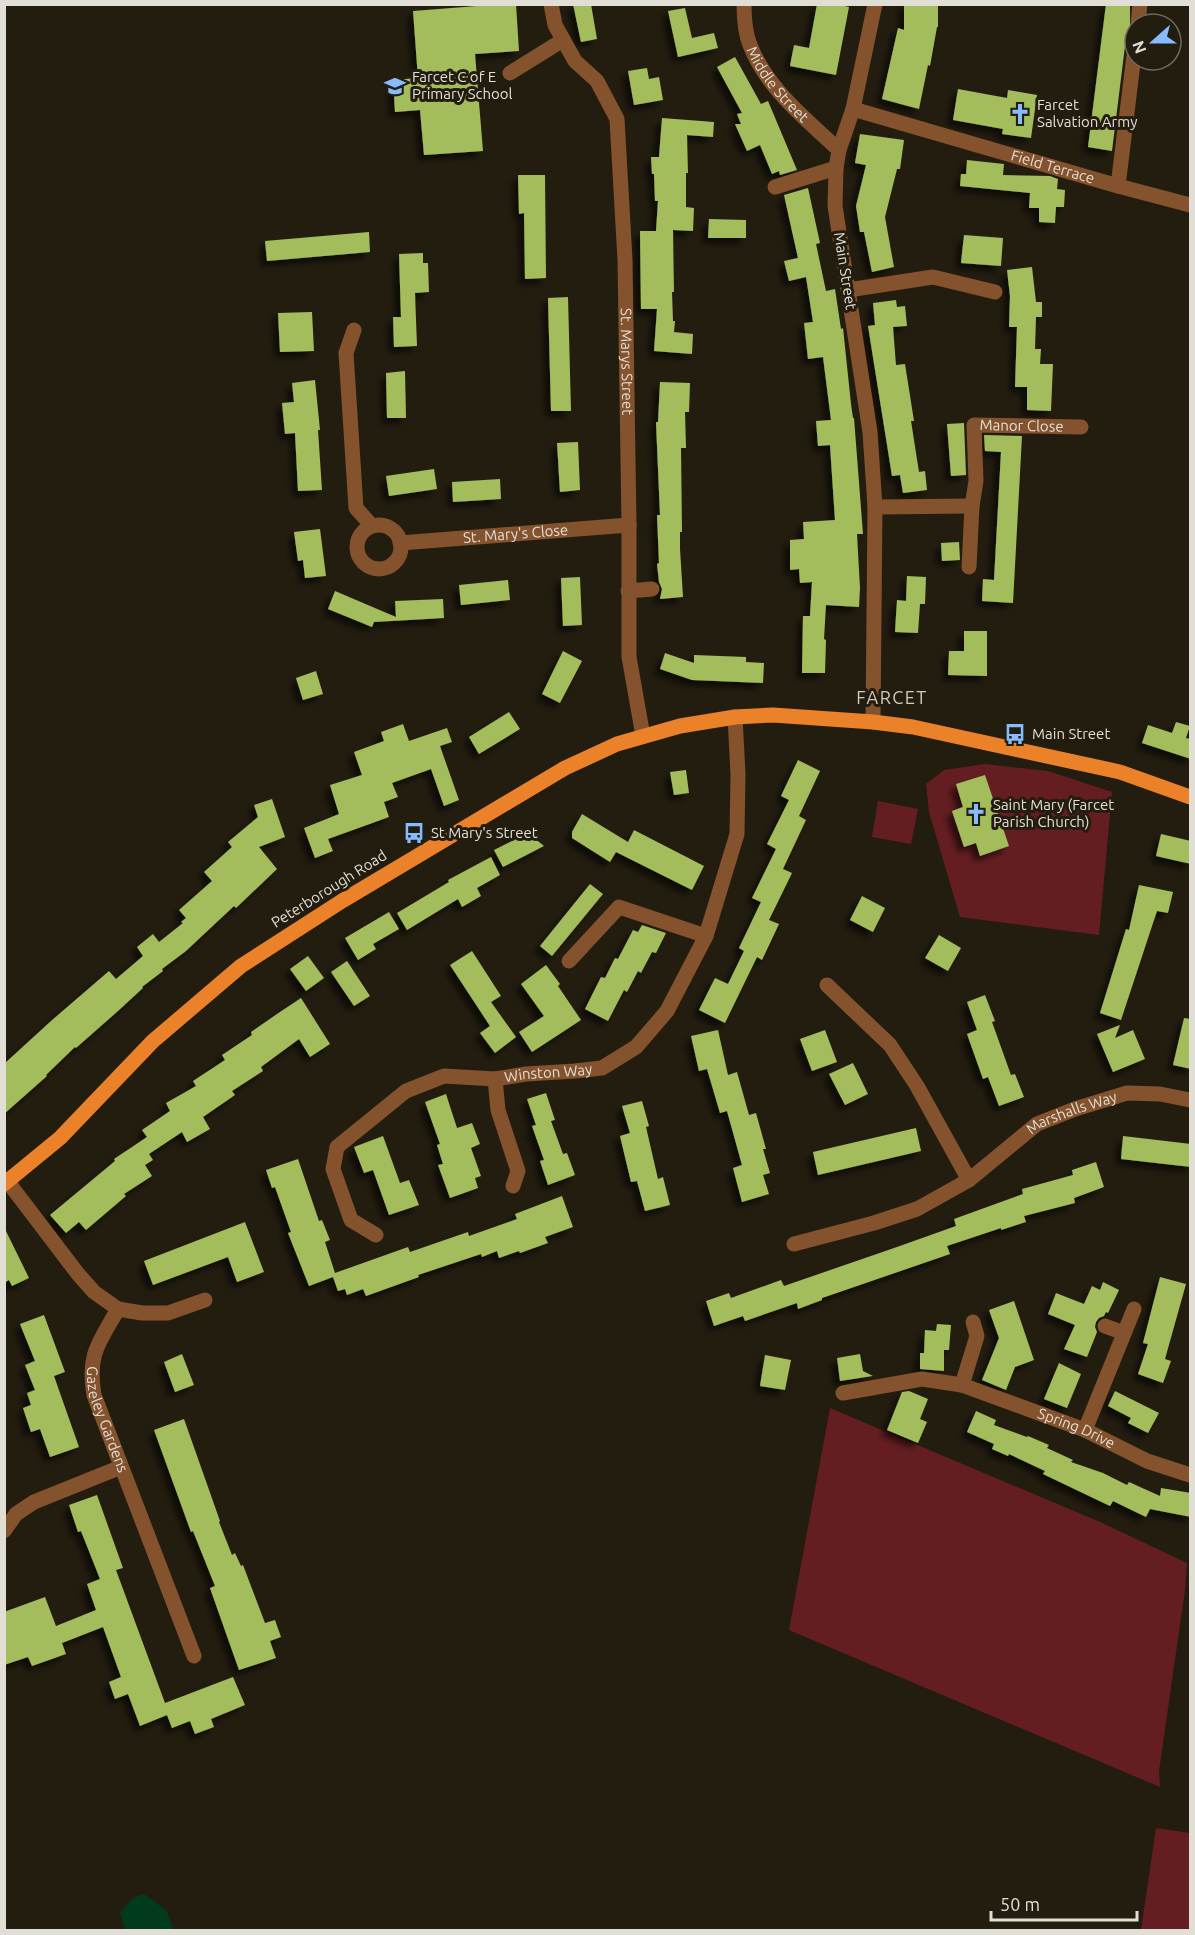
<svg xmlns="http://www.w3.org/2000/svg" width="1195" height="1935" font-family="Ubuntu,sans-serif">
  <defs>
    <filter id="shadow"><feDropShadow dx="-5.5" dy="5.5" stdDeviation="3" flood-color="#0009"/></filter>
  </defs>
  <rect width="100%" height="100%" fill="#231d10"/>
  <g fill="#641e21">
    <polygon points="985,764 1048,771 1112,792 1099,935 960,917 929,812 926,784 944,770"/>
    <polygon points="878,801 918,809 911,844 872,837"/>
    <polygon points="830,1408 1100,1522 1187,1563 1185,1590 1159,1771 1160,1787 789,1630"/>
    <polygon points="1156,1828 1190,1833 1190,1930 1141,1930"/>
  </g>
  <polygon fill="#003b1e" points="144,1894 166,1910 174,1930 125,1930 120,1913 133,1898"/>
  <g fill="#a3bd5c" filter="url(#shadow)">
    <polygon points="476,4 516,4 519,51 475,54 483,151 424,155 420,110 395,112 393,80 418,78 413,11 477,6"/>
    <polygon points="573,4 591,4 597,39 581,42"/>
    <polygon points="817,4 837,4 849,7 836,75 790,66 794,45 809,48"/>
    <polygon points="904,4 938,4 938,27 937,27 930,66 928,65 919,109 882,99 898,28 904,30"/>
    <polygon points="1106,4 1130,4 1130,29 1125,46 1112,151 1088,147"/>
    <polygon points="685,8 692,38 714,33 718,48 678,57 668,11"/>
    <polygon points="735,57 761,104 768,101 797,170 780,175 779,171 772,174 760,145 747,151 735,124 741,124 737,114 742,113 717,67"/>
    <polygon points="647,68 649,79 659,77 663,100 634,105 628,71"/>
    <polygon points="958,89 1007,98 1008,90 1037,95 1031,138 1002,134 1003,129 953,120"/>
    <polygon points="662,118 714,122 713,137 687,135 688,173 686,173 686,207 694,208 693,231 673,230 674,292 672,292 673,321 675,321 674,332 693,334 692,354 654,351 657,309 641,309 640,231 656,231 658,201 655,201 654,174 652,174 651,157 659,157"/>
    <polygon points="860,134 904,140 900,169 897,169 885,217 894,267 872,272 864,232 860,232 856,206 866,165 855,163"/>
    <polygon points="967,160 1004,164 1003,175 1050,176 1058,179 1057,189 1065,190 1064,207 1056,207 1055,223 1039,222 1039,208 1029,208 1030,193 960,186 961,174 966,174"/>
    <polygon points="518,175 545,175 546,278 525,279 524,213 519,214"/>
    <polygon points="808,188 820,243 816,244 826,291 835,289 841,329 843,328 851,404 853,418 854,418 863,534 857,534 860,588 859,607 826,605 824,639 826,640 825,673 802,673 803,616 810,616 812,582 800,583 799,569 790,570 790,540 804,539 803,522 835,520 830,445 818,446 816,421 831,420 823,357 808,359 804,323 813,322 806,277 789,281 784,261 798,258 784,195"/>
    <polygon points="709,219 746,220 746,238 708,238"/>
    <polygon points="369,232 370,252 267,261 265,241"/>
    <polygon points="964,235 1003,238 1001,266 961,263"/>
    <polygon points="423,253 423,263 428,263 429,292 415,293 417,346 394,347 393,317 401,317 399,254"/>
    <polygon points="1032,267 1036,302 1042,302 1042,317 1036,317 1035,349 1041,349 1040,364 1053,364 1051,411 1027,410 1027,387 1015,387 1017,327 1009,327 1010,296 1007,270"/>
    <polygon points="568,297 571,411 551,411 548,298"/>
    <polygon points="896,300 897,307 905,306 907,326 893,327 896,365 905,364 914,421 911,421 919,472 925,471 927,490 903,493 900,475 892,476 868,326 875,325 873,303"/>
    <polygon points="312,312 314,351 280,352 278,313"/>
    <polygon points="405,371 406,418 387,418 386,373"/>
    <polygon points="315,380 320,430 318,430 322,490 298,491 295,433 285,434 282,403 294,402 292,383"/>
    <polygon points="660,382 690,383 689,412 685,412 686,448 681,448 682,532 680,532 680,549 683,597 660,599 662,589 659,582 657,564 659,563 657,515 660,515 656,422 658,422"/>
    <polygon points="964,423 966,475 951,476 947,424"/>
    <polygon points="984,435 1022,436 1013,603 982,601 983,579 994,580 1001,452 985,451"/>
    <polygon points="578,442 580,490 560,492 557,443"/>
    <polygon points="434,469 437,489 389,496 386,476"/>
    <polygon points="500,479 501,499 453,502 452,482"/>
    <polygon points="320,529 326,576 305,578 303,560 298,561 294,532"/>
    <polygon points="959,542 960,560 942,561 941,543"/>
    <polygon points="907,576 926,577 925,604 920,604 918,633 895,632 897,600 906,601"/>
    <polygon points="580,577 582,625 563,626 561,578"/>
    <polygon points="508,580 510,600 461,605 459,585"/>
    <polygon points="335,591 396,617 395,601 443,599 444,618 374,622 372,627 328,609"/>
    <polygon points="964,631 987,631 987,676 948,675 949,651 964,651"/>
    <polygon points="563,651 582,661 560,703 542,694"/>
    <polygon points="665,653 694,663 694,655 746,657 746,662 764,663 763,683 692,680 660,669"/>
    <polygon points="316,671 323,694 303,700 296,678"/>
    <polygon points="509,712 520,729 479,754 469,737"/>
    <polygon points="1176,722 1190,726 1186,738 1191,739 1191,759 1142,743 1148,725 1172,733"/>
    <polygon points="403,724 409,741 447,728 452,742 440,746 459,800 444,806 431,769 392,783 398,797 384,802 389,817 328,839 333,851 315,858 304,828 339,814 330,785 362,775 354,752 384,741 381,732"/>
    <polygon points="798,760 820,771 799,816 806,820 783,869 792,873 769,920 779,924 762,960 757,957 725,1023 699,1010 715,978 728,984 744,951 739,948 761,902 752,898 776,849 767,844 789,800 781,796"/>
    <polygon points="686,770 689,793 674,795 670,772"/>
    <polygon points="985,775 1009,846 980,856 976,843 964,847 952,811 963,807 956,784"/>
    <polygon points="272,799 285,837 259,847 277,869 236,908 234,906 186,951 162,969 163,971 142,987 143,988 118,1011 76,1048 75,1047 46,1075 47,1076 4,1114 4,1064 51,1021 109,971 116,979 143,956 137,947 153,934 159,942 183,923 181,922 186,918 179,910 212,881 204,872 232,847 228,842 258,817 254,805"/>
    <polygon points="582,814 628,842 634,830 704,866 692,890 616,852 610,862 572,838 572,832"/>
    <polygon points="528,833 544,846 503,867 494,850"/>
    <polygon points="1161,834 1191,841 1191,864 1156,856"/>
    <polygon points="491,857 500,875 477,888 481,896 462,907 458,899 407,930 397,913 449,882 448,880"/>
    <polygon points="590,884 603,894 552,956 540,946"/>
    <polygon points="1139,885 1173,892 1168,913 1157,911 1121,1020 1100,1013 1126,929 1129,930"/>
    <polygon points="862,896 885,908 873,932 850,920"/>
    <polygon points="389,912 399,929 373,944 376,949 358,960 345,938"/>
    <polygon points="642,925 666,933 656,953 652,952 641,973 638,971 627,992 624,990 608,1021 585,1009 601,977 605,978 615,958 618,959 633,930 638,932"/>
    <polygon points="939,935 961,948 948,971 925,958"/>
    <polygon points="472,951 501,996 491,1002 516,1037 495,1053 480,1033 490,1026 450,965"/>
    <polygon points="308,956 324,978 306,991 290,969"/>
    <polygon points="347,961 370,996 354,1006 331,972"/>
    <polygon points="546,965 560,984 558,986 581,1020 532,1052 519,1032 544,1016 521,984"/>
    <polygon points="985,995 995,1021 992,1022 1011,1075 1015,1074 1024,1097 999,1106 988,1077 983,1079 967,1034 977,1030 967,1002"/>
    <polygon points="301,998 330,1044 310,1057 299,1039 261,1067 263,1071 232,1091 235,1095 203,1117 210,1129 187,1142 182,1132 149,1154 153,1160 145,1165 152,1176 124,1194 126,1196 86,1230 79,1222 66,1233 50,1215 115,1161 114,1159 147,1137 142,1130 170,1111 166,1103 196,1086 193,1081 225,1060 222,1055 252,1035 251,1032 277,1014"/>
    <polygon points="1184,1018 1191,1019 1191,1069 1173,1065"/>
    <polygon points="1120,1025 1115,1038 1133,1030 1145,1059 1113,1072 1097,1034"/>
    <polygon points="718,1030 728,1075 737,1072 749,1115 756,1113 766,1149 763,1149 770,1173 763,1175 769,1194 742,1202 733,1168 742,1165 727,1111 720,1113 707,1069 699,1071 691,1036"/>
    <polygon points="825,1030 837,1062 812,1071 800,1039"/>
    <polygon points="853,1063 868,1094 845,1105 829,1074"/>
    <polygon points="546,1093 555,1120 551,1121 563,1154 567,1153 575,1175 548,1185 540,1161 544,1160 532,1126 536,1125 527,1099"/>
    <polygon points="446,1094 457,1128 472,1123 480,1144 471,1148 481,1176 475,1178 478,1188 450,1198 438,1165 443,1164 437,1145 440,1144 425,1102"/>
    <polygon points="642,1101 649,1126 646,1127 658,1179 663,1177 670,1205 645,1211 637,1181 631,1182 620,1136 630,1133 622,1106"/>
    <polygon points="916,1128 921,1151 818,1175 813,1152"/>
    <polygon points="383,1136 400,1183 409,1180 419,1205 389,1215 373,1170 364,1173 354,1147"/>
    <polygon points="1123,1136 1191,1144 1191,1167 1121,1159"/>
    <polygon points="298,1159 319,1221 322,1220 330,1240 325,1242 335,1273 408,1247 410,1252 468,1232 469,1236 517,1219 515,1214 562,1196 573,1227 545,1237 548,1243 520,1253 519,1251 499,1258 497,1251 482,1257 481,1254 418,1275 419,1277 366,1296 363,1289 347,1295 345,1289 338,1291 333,1277 309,1286 288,1233 291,1232 275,1187 272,1188 266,1170"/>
    <polygon points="1096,1162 1104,1187 1074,1198 1075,1203 1024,1216 1026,1222 1001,1230 1001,1228 947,1246 950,1254 822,1298 822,1300 798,1309 797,1303 745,1321 743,1316 714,1326 706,1301 729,1293 731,1298 781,1280 784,1286 897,1247 956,1226 954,1219 1023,1194 1022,1189 1073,1175 1072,1170"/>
    <polygon points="245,1222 264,1272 237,1282 228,1257 153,1285 144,1261"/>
    <polygon points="4,1227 29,1278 12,1286 9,1280 4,1283"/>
    <polygon points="1160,1277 1186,1284 1165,1359 1171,1361 1163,1383 1138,1374 1148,1344 1143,1343"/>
    <polygon points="1103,1282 1119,1290 1108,1313 1106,1312 1104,1316 1099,1318 1096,1322 1095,1327 1097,1332 1087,1357 1064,1349 1075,1325 1048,1314 1056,1293 1084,1304 1092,1286 1100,1290"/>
    <polygon points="1014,1301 1034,1360 1015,1367 1006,1390 982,1380 999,1338 989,1310"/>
    <polygon points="44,1315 65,1372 54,1376 79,1447 50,1457 40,1429 31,1432 23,1408 31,1405 27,1393 35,1390 25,1365 35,1361 20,1324"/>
    <polygon points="937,1324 951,1325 949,1350 944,1350 944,1371 920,1369 920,1353 924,1353 925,1330 936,1331"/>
    <polygon points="182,1354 194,1385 175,1392 164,1362"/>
    <polygon points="860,1354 863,1371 873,1376 840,1381 837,1358"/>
    <polygon points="765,1355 791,1360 785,1390 760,1386"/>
    <polygon points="1059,1363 1081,1374 1067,1408 1044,1399"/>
    <polygon points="909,1391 928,1399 920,1419 927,1422 918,1443 887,1430 902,1392"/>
    <polygon points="1115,1391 1159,1413 1148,1433 1128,1423 1131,1418 1108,1406"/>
    <polygon points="976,1411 996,1420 994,1425 1027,1437 1028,1436 1049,1445 1047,1448 1073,1460 1071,1462 1103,1473 1127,1485 1129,1482 1160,1496 1161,1488 1191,1493 1191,1517 1150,1509 1146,1517 1113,1501 1110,1506 1043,1474 1045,1471 1009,1454 1008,1456 992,1449 994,1444 967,1432"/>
    <polygon points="184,1419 220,1521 219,1522 232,1555 235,1553 241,1566 243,1565 265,1623 275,1620 281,1637 270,1641 276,1658 239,1670 210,1588 215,1586 193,1531 191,1532 154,1430"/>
    <polygon points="97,1495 123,1568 116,1570 165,1703 233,1677 245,1705 211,1719 214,1727 195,1734 190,1721 172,1728 167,1715 140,1726 128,1694 115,1699 109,1682 121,1677 103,1627 62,1643 66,1654 32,1666 28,1657 4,1665 4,1612 45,1597 56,1626 96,1610 87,1584 100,1579 81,1531 78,1532 69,1505"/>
  </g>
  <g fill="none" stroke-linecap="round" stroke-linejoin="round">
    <g stroke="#84522d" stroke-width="15">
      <path id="s1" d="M551 4 555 25 575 61 597 81 617 119 625 260 629 525V657L643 736"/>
      <path id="s2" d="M744 4C744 18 745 33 750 45 767 89 806 119 839 150"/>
      <polyline points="1138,24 1140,4"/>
      <polyline points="510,73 563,40"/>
      <path id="s3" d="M853 109 1118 186 1135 47"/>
      <polyline points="1118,186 1190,205"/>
      <polyline points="775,187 836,168"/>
      <polyline points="848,290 933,277 995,292"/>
      <polyline points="354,330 346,353 356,508 372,526"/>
      <polyline points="875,507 972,506"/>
      <circle cx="379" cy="547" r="22"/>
      <path id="s4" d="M400 543 629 525"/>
      <path id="s5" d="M969 567 972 506 976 481 974 425 1081 427"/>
      <polyline points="628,591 652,589"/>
      <polyline points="873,722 875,507 870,432 835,206 836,168 839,150 853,109 875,4"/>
      <polyline points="569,961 619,907 706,936"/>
      <polyline points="827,985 890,1045 917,1086 969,1180"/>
      <polyline points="495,1079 498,1110 518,1171 513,1186"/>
      <path id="s6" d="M8 1182 78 1274 94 1292 118 1309C99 1343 87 1354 94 1395L194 1656"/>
      <path id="s7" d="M376 1235 351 1220 333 1169 337 1147 406 1091 444 1076 495 1079 526 1074 575 1071 602 1068 636 1047 667 1011 706 936 737 834 738 774 735 717"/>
      <path id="s8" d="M794 1244 874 1223 917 1209 969 1180 1037 1124 1075 1109 1127 1093 1160 1094 1190 1100"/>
      <polyline points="118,1309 142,1313 168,1313 205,1300"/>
      <polyline points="1105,1326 1124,1333"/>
      <polyline points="962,1385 977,1336 973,1322"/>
      <path id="s9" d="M843 1393 922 1379 962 1385 1085 1430 1147 1461 1190 1475"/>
      <polyline points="1085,1430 1134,1309"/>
      <polyline points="4,1531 16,1514 34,1502 121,1467"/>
    </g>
    <polyline stroke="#eb822a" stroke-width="15" points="4,1184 60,1138 153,1041 241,966 342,901 565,768 617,744 680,726 735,717 773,715 873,722 913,727 1120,772 1190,797"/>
  </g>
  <defs>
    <symbol id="school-bare" viewBox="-9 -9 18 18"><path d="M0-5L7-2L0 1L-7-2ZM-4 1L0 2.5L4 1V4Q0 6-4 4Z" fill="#87bbfb" stroke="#231d10" stroke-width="2.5" paint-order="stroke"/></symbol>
    <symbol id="church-bare" viewBox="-9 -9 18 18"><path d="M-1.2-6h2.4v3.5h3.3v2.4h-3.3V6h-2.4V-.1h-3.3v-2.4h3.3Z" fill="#87bbfb" stroke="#231d10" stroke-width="2.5" paint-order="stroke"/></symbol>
    <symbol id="bus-bare" viewBox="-9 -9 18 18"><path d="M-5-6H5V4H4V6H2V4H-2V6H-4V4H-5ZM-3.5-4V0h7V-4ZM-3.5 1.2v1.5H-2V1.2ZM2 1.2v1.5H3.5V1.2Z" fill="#87bbfb" stroke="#231d10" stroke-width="2.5" paint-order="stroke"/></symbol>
  </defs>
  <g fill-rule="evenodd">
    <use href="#school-bare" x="380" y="71" width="30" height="30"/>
    <use href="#church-bare" x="1005" y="99" width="30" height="30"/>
    <use href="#bus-bare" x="1000" y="719" width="30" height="30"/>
    <use href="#church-bare" x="961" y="799" width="30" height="30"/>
    <use href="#bus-bare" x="399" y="818" width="30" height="30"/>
  </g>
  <g text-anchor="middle" stroke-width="6" stroke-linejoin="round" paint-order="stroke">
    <g font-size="15" fill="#e1ded5" stroke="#231d10" text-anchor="start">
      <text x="412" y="82">Farcet C of E<tspan x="412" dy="17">Primary School</tspan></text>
      <text x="1037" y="110">Farcet<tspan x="1037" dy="17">Salvation Army</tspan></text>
      <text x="1032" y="739">Main Street</text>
      <text x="993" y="810">Saint Mary (Farcet<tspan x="993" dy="17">Parish Church)</tspan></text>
      <text x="431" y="838">St Mary's Street</text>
    </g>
    <g font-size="15" fill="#e1ded5" stroke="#231d10">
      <text dy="5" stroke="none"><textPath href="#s2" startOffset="90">Middle Street</textPath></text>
      <text dy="5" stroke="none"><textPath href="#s3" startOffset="208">Field Terrace</textPath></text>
      <text transform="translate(845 271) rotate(81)" y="5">Main Street</text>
      <text dy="5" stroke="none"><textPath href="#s1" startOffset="378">St. Marys Street</textPath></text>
      <text dy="5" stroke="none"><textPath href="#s5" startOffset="190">Manor Close</textPath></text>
      <text dy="5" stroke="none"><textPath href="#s4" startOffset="116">St. Mary's Close</textPath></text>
      <text transform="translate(329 889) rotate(-32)" y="5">Peterborough Road</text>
      <text dy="5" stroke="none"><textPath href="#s7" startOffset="340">Winston Way</textPath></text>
      <text dy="5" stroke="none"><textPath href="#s8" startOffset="312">Marshalls Way</textPath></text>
      <text dy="5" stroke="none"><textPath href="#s6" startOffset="288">Gazeley Gardens</textPath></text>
      <text dy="5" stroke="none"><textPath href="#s9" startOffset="243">Spring Drive</textPath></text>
    </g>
    <g font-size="18" letter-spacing="1.5" fill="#d1cab9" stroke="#231d10">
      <text x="892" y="704">FARCET</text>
    </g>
  </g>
  <rect width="1195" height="1935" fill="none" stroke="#e1ded5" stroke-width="12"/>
  <g transform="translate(1153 42) rotate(249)"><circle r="28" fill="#231d10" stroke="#6f6a5f" stroke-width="1.5"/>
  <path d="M0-4.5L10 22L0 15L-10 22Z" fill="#87bbfb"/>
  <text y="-9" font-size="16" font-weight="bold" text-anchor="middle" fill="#e1ded5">N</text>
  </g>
  <path d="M991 1911v9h146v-9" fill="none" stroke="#e1ded5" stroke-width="3"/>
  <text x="1000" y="1911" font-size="18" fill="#e1ded5" stroke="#231d10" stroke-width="4.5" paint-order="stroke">50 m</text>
</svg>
